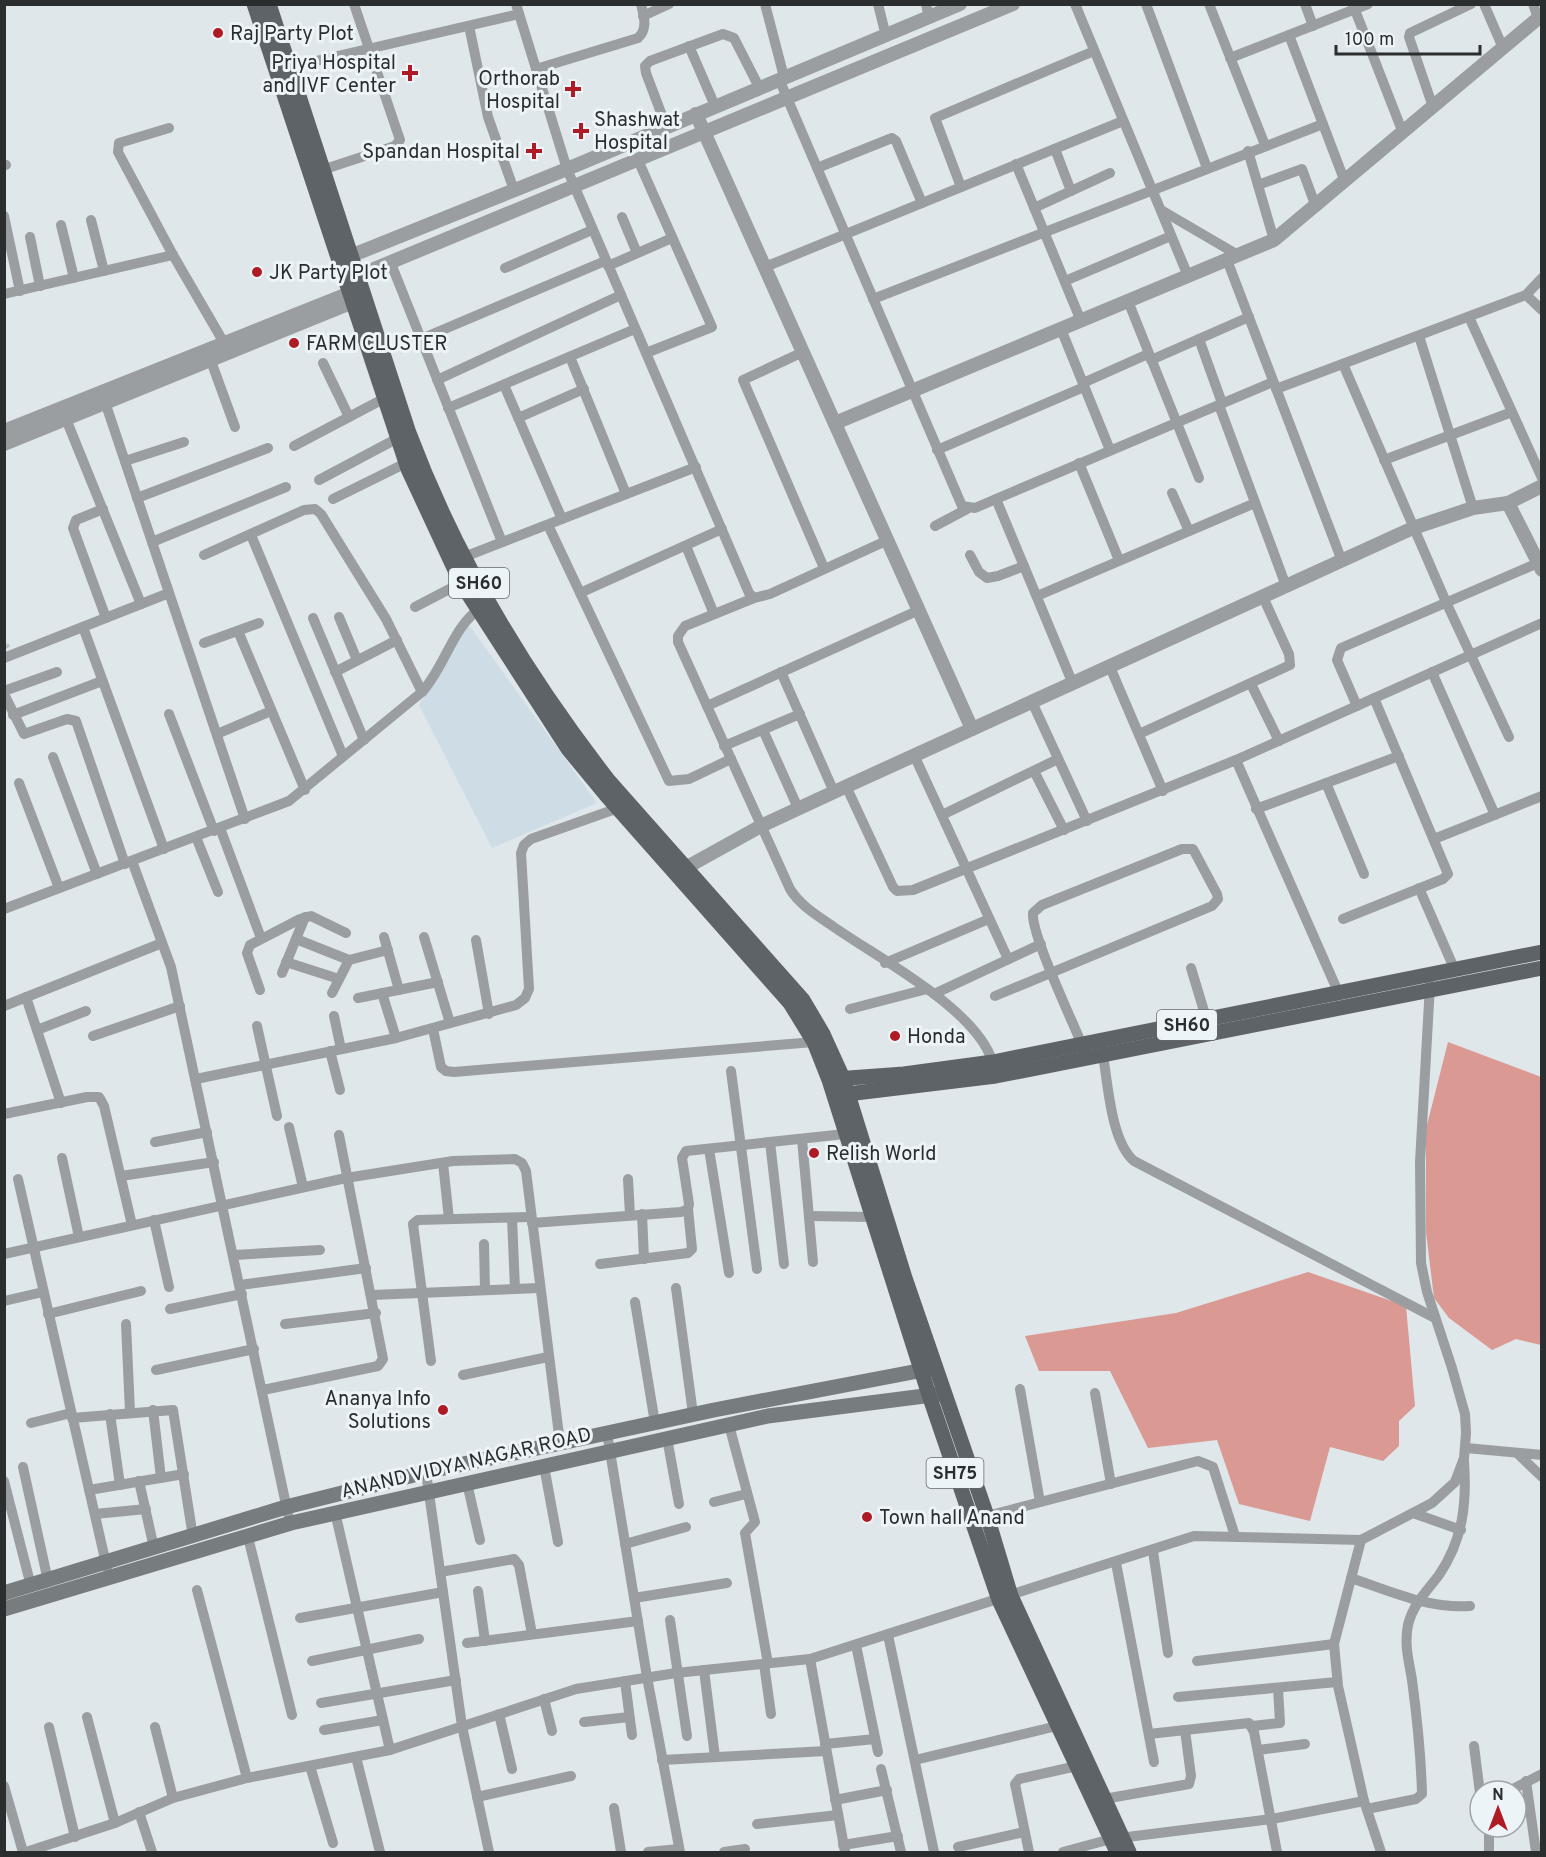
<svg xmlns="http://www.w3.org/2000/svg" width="1546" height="1857" font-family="Overpass,sans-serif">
  <rect width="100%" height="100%" fill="#dfe7eb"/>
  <polygon fill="#cedde5" points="469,625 597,803 492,848 419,705"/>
  <g fill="#da9993">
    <polygon points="1448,1042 1541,1077 1541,1345 1516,1339 1492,1350 1449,1318 1434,1298 1426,1232 1426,1129"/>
    <polygon points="1308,1272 1406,1306 1415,1406 1399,1421 1399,1446 1383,1461 1330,1447 1310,1521 1239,1504 1217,1440 1148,1448 1110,1371 1039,1371 1025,1336 1176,1313"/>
  </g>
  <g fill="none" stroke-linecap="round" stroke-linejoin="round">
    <polyline stroke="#bbc2c5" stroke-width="10" stroke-dasharray="10 5" stroke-linecap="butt" points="4,646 6,649"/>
    <g stroke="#9b9ea0" stroke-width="10">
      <polyline points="516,4 567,169 749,593 754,598 770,594 888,540"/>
      <polyline points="765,4 784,77"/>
      <polyline points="878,4 886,36"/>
      <polyline points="926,4 929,18"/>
      <polyline points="1075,4 1188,276"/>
      <polyline points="1146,4 1207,168"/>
      <polyline points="1209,4 1265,145"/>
      <polyline points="1305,4 1313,26"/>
      <polyline points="1484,4 1503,48"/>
      <polyline points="1533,4 1538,18"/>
      <polyline points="1355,10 1403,133"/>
      <polyline points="643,16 669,4"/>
      <polyline points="469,26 488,117 514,190"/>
      <polyline points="1289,35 1345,182"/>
      <polyline points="689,46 715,106"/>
      <polyline points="1230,58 1368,4"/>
      <polyline points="290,67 519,14"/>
      <path d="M536 69 638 38C648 29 644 17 641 4"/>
      <polyline points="779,79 962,506 975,508 996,499 1273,382"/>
      <polyline points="1433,107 1409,37 1410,33 1471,4"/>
      <polyline points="666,126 646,73 645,66 650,61 723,34 734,38 759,87"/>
      <polyline points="169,128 119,143 118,152 173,255 227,348"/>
      <polyline points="1055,149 1071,191"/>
      <polyline points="1248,151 1274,240"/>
      <polyline points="638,160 712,327 646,353"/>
      <polyline points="1016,164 1081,321"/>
      <polyline points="4,165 6,165"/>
      <polyline points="817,168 892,138 896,141 922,203"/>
      <polyline points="322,170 395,146 400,140 354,4"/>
      <polyline points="1258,185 1302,169 1316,207"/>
      <polyline points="961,187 935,118 1094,51"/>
      <polyline points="1034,208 1110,173"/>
      <polyline points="1161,210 1238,255"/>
      <polyline points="4,216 20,291"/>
      <polyline points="622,217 637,253"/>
      <polyline points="91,220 104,271"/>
      <polyline points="61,225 74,278"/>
      <polyline points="30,237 40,286"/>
      <polyline points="1227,260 1342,561"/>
      <polyline points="390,261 502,542"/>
      <polyline points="608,266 672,238"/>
      <polyline points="765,267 1123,121"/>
      <polyline points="505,268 592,230"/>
      <polyline points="1065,281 1171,236"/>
      <polyline points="4,294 173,255"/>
      <polyline points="1526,295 1542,310"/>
      <polyline points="873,299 1323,124"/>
      <polyline points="1128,301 1199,478"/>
      <polyline points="1469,317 1542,478"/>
      <polyline points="1061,329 1110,450"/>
      <polyline points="1419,336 1473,508"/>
      <polyline points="421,339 605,261"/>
      <polyline points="1199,339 1222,403"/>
      <polyline points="803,352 743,380 824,568"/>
      <polyline points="570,357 626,494"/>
      <polyline points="1151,360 1249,317"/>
      <polyline points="211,361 235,427"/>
      <polyline points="323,363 349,417"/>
      <polyline points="1343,364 1446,602 1509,737"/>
      <polyline points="437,380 621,295"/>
      <polyline points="1083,383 1148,354"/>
      <polyline points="504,385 562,519"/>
      <polyline points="1276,389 1526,295 1542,278"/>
      <polyline points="103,396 245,819"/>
      <polyline points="1219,405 1286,586"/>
      <polyline points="448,408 635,329"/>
      <polyline points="518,418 584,389"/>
      <polyline points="66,419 141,604"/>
      <polyline points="294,446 385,398"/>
      <polyline points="937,450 1084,387"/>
      <polyline points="1384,460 1512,412"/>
      <polyline points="125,461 184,442"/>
      <polyline points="1079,463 1119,560"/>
      <polyline points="319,480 398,438"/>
      <polyline points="1172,493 1189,531"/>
      <polyline points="137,498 268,448"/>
      <polyline points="333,499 406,463"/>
      <polyline points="996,499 1073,684"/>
      <polyline points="103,509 76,520 73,528 106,618"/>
      <polyline points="548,525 669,781 689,779 731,759"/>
      <polyline points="935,526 967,509"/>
      <polyline points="251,535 343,756"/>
      <polyline points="152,542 286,487"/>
      <polyline points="686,546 714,614"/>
      <polyline points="204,555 304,510 315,509 321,514 386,619 422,692"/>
      <polyline points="970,555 979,572 987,578 998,576 1024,566"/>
      <polyline points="464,557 696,467"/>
      <polyline points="580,593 722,529"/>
      <polyline points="1037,596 1255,503"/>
      <path d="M754 598 685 626 678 636V642L790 889C800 905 815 914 831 925 877 958 984 1012 994 1068"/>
      <polyline points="415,607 461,583"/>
      <polyline points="339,617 357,660"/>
      <polyline points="313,618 364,740"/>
      <polyline points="83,627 164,849"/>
      <polyline points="238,631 305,790"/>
      <polyline points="204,643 259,623"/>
      <polyline points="4,658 169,593"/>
      <polyline points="1110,667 1163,791"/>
      <polyline points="335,672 397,640"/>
      <polyline points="781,672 834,792"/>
      <polyline points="1432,672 1495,815"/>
      <polyline points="1251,684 1279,741"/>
      <polyline points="4,691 57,672"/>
      <polyline points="4,694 24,734 67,719 76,721 125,864"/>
      <polyline points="1032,702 1087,821"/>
      <polyline points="707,706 919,610"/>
      <polyline points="1357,706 1337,660 1341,648 1538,563"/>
      <polyline points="169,714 214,831"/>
      <polyline points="13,715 102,681"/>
      <polyline points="763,730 798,808"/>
      <polyline points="217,734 271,711"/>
      <polyline points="1139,734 1290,665 1289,654 1263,597"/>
      <polyline points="724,746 800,714"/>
      <polyline points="914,755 1008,959"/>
      <polyline points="53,757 97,874"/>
      <polyline points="1236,760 1339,994"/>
      <polyline points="1034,771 1064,830"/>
      <polyline points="19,783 59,888"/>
      <polyline points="1326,783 1364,874"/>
      <polyline points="846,786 893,887 897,891 913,890 1236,760 1542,623"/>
      <polyline points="1256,809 1399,756"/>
      <polyline points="942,815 1058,759"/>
      <polyline points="220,828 261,938"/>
      <polyline points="196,837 218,892"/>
      <polyline points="1434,839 1542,796"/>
      <polyline points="132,861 171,967 288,1514"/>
      <polyline points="1419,888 1454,968"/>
      <path d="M4 909 289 801 422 692C445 667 453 625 482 607"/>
      <polyline points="1343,919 1443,879 1448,874 1374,698"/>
      <polyline points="384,937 399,990"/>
      <polyline points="424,937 450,1023"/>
      <polyline points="296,939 349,960"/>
      <polyline points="476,940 489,1014"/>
      <polyline points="286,962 339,979"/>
      <polyline points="885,963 989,919"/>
      <polyline points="1191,968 1207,1021"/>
      <polyline points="282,973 305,917"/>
      <polyline points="260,990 247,953 250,945 300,919 311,916 346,933"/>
      <polyline points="332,993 349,960 388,950"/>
      <polyline points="382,993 396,1038"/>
      <polyline points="934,994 1041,944"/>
      <path d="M995 996 1212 906 1218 899 1217 894 1193 849H1182L1042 905 1033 913C1031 934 1072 1020 1082 1045L1084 1050"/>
      <polyline points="26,997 61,1103"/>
      <polyline points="358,998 438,982"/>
      <polyline points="4,1006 162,943"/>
      <polyline points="850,1009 927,989"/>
      <polyline points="334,1016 341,1049"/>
      <polyline points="257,1026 277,1116"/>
      <polyline points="433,1029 441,1067 446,1071 454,1072 814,1042"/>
      <polyline points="37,1030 86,1011"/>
      <polyline points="93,1036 180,1006"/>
      <path d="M1102 1049C1108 1081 1110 1140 1134 1161L1435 1318"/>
      <polyline points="330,1051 340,1090"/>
      <polyline points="731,1071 757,1269"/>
      <polyline points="196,1079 396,1038 516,1005 525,998 529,989 521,853 524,845 531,839 624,806"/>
      <polyline points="4,1114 87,1097 99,1097 104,1106 132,1225"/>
      <polyline points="289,1127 303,1187"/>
      <polyline points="802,1139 813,1262"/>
      <polyline points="155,1142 207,1132"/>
      <polyline points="770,1142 784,1264"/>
      <polyline points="709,1149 729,1273"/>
      <polyline points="62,1158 79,1237"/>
      <polyline points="443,1163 449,1219"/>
      <polyline points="121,1176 214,1162"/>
      <polyline points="18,1179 107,1568"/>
      <polyline points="628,1179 630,1215"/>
      <polyline points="642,1214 644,1259"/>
      <polyline points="809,1216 871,1217"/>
      <polyline points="512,1218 515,1289"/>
      <polyline points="154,1220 169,1287"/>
      <polyline points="532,1223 681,1212 688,1209 689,1204 682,1158 686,1151 845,1134"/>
      <polyline points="484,1244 485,1290"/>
      <polyline points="4,1254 346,1178 453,1161 515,1159 522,1163 526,1171 560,1443"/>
      <polyline points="234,1255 320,1250"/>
      <polyline points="600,1264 688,1253 692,1249 688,1209"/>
      <polyline points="240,1285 366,1268"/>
      <polyline points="676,1288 693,1414"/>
      <polyline points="372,1295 539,1288"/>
      <polyline points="4,1301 43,1292"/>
      <polyline points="635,1302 655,1423"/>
      <polyline points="170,1309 242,1294"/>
      <polyline points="48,1314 141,1291"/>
      <polyline points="126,1324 130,1412"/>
      <polyline points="285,1324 376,1313"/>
      <polyline points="431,1361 413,1224 418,1220 531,1217"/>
      <polyline points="156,1370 254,1349"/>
      <polyline points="463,1375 548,1357"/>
      <polyline points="1020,1389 1040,1502"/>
      <polyline points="263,1390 378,1366 383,1359 339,1135"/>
      <polyline points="1095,1393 1111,1484"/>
      <polyline points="153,1410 161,1478"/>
      <polyline points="110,1414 120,1485"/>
      <polyline points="72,1418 173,1410 193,1537"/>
      <polyline points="31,1423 71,1413"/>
      <polyline points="729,1425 755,1522 745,1533 768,1664"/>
      <polyline points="607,1433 647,1677 680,1852"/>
      <polyline points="667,1438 679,1504"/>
      <polyline points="1466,1448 1542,1455"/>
      <polyline points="1518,1454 1542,1477"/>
      <polyline points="544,1466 558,1542"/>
      <polyline points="23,1467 48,1581"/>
      <polyline points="426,1472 462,1726 489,1852"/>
      <polyline points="4,1481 31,1586"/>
      <polyline points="139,1481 154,1548"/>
      <polyline points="467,1483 480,1540"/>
      <polyline points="89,1490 184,1474"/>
      <polyline points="714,1502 746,1494"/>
      <polyline points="335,1512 390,1750"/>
      <polyline points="1413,1513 1461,1530"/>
      <polyline points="95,1514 146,1509"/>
      <polyline points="987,1516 1198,1461 1213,1467 1235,1536"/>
      <polyline points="248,1537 292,1715"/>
      <polyline points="1361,1540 1334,1644 1338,1686 1364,1801 1381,1852"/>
      <polyline points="625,1544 686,1527"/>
      <polyline points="1153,1551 1168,1653"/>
      <polyline points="1116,1563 1154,1762"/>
      <polyline points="440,1572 514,1559 519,1565 532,1634"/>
      <path d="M1351 1578C1390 1591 1428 1609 1470 1606"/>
      <polyline points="197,1590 247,1778"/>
      <polyline points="478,1591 485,1641"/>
      <polyline points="634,1598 727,1583"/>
      <polyline points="300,1618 443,1592"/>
      <polyline points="670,1620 687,1736"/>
      <polyline points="888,1635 934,1852"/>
      <polyline points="467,1643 638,1621"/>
      <polyline points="856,1645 878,1752"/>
      <polyline points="810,1659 845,1852"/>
      <polyline points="312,1661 419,1639"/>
      <polyline points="1197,1661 1334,1644"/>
      <polyline points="764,1664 771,1714"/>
      <polyline points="704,1670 715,1757"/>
      <polyline points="625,1681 632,1735"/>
      <polyline points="1178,1697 1337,1682"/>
      <polyline points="544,1699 552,1731"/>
      <polyline points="321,1703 456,1680"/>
      <polyline points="499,1714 512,1769"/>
      <polyline points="87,1717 115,1823"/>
      <polyline points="584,1722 629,1717"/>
      <polyline points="1252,1726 1280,1723 1278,1688"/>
      <polyline points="49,1727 75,1837"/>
      <polyline points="155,1727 173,1798"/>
      <polyline points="324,1730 383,1720"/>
      <polyline points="1149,1734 1249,1723 1254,1732 1277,1852"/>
      <polyline points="825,1744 875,1739"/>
      <polyline points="1474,1746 1480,1793"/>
      <polyline points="1258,1750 1305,1744"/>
      <polyline points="356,1757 380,1852"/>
      <polyline points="662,1760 826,1751"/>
      <polyline points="915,1760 1057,1726"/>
      <polyline points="310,1766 333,1843"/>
      <polyline points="881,1769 901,1852"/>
      <polyline points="1526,1781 1536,1852"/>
      <polyline points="4,1786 23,1852"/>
      <polyline points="1509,1791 1542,1774"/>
      <polyline points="477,1797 571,1776"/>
      <polyline points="1104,1799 1189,1784 1191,1776 1185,1730"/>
      <polyline points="835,1800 887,1790"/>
      <polyline points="614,1808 621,1852"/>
      <path d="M1367 1809 1416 1799 1422 1794C1421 1756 1417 1717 1412 1680 1409 1661 1404 1645 1408 1625 1413 1604 1427 1591 1439 1575 1463 1540 1467 1503 1464 1461"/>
      <polyline points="139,1812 152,1852"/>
      <polyline points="757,1824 838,1815"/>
      <polyline points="1489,1827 1489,1852"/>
      <polyline points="843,1845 898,1836"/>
      <polyline points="958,1847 1024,1832"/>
      <polyline points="26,1852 115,1823 173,1798 247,1778 390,1750 576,1689 676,1673 810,1659 1194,1536 1361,1540 1432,1503 1455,1482 1464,1458 1466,1433 1465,1414 1452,1368 1427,1292 1421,1263 1420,1162 1430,985"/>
      <polyline points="648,1852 679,1849"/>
      <polyline points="724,1852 745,1849"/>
      <polyline points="1029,1852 1015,1784 1019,1779 1077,1766"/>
      <polyline points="1063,1852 1111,1839 1272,1819 1364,1801"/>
    </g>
    <g stroke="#9b9ea0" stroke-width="14">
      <polyline points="696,114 972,729"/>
      <polyline points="343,259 567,169 960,4"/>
      <polyline points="350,279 1013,4"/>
      <polyline points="835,423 1274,240 1542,15"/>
      <polyline points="4,431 345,295"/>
      <polyline points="4,444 353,302"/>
      <polyline points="1508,503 1542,570"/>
      <polyline points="678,872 761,826 834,792 1413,528 1473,508 1508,503 1542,486"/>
    </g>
    <g stroke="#777c7e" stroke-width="15">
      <polyline points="4,1593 286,1507 426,1472 714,1410 934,1368"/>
      <polyline points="4,1609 291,1523 768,1416 940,1394"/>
    </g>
    <g stroke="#5e6367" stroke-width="15">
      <polyline points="254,4 408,469 461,583 568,749 606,795 790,1003 814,1042 829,1080 929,1395 999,1600 1117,1852"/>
      <path d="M269 4 409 433C456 558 527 676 609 781L803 1000 823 1034 843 1078 905 1278 987 1516 1011 1596 1129 1852"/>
      <polyline points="835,1079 904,1074 993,1062 1542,952"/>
      <polyline points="839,1095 996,1076 1542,968"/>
    </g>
  </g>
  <g fill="#ae1b25" stroke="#ecf4f8" stroke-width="2">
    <circle cx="218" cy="33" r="6"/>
    <path d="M407 64h6v6h6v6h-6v6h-6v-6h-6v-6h6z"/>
    <path d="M570 80h6v6h6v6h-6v6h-6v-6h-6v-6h6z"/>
    <path d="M578 122h6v6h6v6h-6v6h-6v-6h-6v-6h6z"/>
    <path d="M531 142h6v6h6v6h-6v6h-6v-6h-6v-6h6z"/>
    <circle cx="257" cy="272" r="6"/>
    <circle cx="294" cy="343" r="6"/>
    <circle cx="895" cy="1036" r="6"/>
    <circle cx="814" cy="1153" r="6"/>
    <circle cx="443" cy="1410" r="6"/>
    <circle cx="867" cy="1517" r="6"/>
  </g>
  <g text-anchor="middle" stroke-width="6" stroke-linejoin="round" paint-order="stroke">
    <g fill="#ecf4f8" stroke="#65696b" stroke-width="1.5">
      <rect x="449" y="568" width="60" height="30" rx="4.5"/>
      <rect x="1157" y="1010" width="60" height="30" rx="4.5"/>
      <rect x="926.5" y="1458" width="57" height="30" rx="4.5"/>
    </g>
    <g font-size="18" font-weight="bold" fill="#2b2e2f">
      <text x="479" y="589">SH60</text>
      <text x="1187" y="1031">SH60</text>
      <text x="955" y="1479">SH75</text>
    </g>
    <g font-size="20" fill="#2b2e2f" stroke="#ecf4f8" text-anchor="start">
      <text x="230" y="40">Raj Party Plot</text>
      <text x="396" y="69" text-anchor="end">Priya Hospital<tspan x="396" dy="23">and IVF Center</tspan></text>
      <text x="560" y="85" text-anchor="end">Orthorab<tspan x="560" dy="23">Hospital</tspan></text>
      <text x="594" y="126">Shashwat<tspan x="594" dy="23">Hospital</tspan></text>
      <text x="520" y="158" text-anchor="end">Spandan Hospital</text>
      <text x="269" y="279">JK Party Plot</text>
      <text x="306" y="350">FARM CLUSTER</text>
      <text x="907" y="1043">Honda</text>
      <text x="826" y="1160">Relish World</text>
      <text x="431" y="1405" text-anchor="end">Ananya Info<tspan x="431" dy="23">Solutions</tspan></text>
      <text x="879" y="1524">Town hall Anand</text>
    </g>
    <g font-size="20" fill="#2b2e2f" stroke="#ecf4f8">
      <text transform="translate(466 1462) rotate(-13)" y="7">ANAND VIDYA NAGAR ROAD</text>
    </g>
  </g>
  <rect width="1546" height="1857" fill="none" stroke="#2b2e2f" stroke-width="12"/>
  <g transform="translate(1498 1809)"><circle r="28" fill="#ecf4f8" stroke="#9fa5a8" stroke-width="1.5"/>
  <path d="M0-4.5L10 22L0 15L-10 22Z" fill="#ae1b25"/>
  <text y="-9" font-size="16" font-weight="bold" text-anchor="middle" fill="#2b2e2f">N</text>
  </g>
  <path d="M1336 45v9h144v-9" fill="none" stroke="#2b2e2f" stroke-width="3"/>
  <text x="1345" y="45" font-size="18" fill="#2b2e2f" stroke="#ecf4f8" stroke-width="4.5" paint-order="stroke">100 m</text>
</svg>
